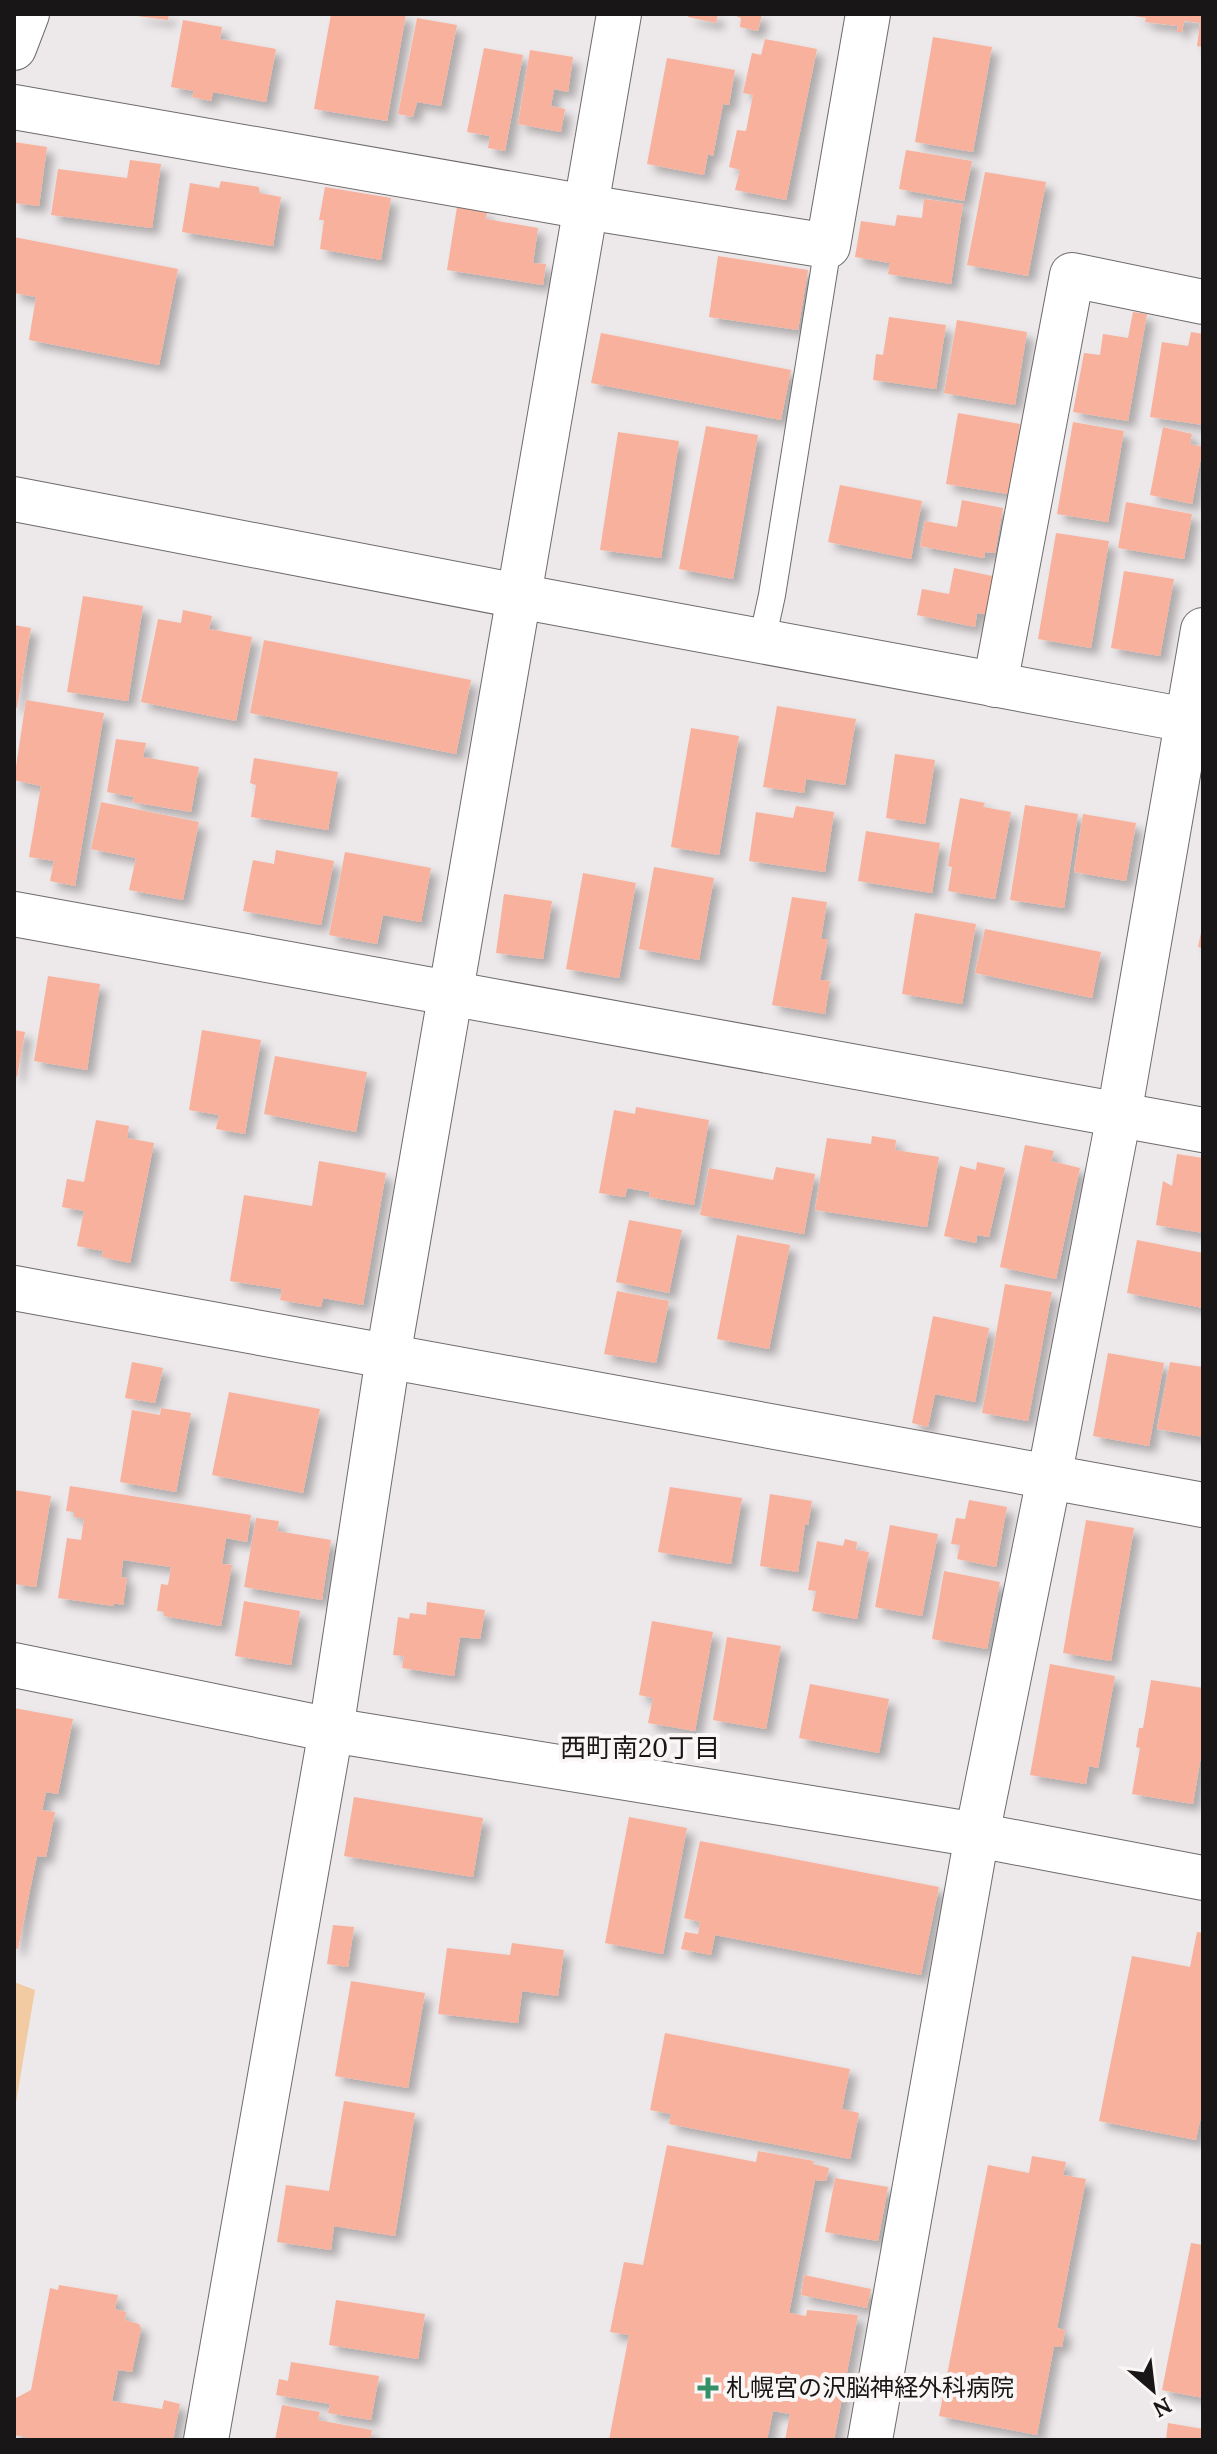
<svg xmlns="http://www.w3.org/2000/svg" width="1217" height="2454" font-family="Lora,'Noto Sans JP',serif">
  <defs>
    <filter id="shadow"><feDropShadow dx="7" dy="7" stdDeviation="4" flood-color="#0004"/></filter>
  </defs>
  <rect width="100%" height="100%" fill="#ede8e9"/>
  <polygon fill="#f2cba3" points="14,1982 35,1990 14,2114"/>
  <g fill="#f8b19d" filter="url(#shadow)">
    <polygon points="137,14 169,14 168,20 137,16"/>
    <polygon points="331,14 406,14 387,121 314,109"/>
    <polygon points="689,14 718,14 716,23 688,17"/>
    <polygon points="731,14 762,14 758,31 740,27 741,18"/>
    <polygon points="1135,14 1203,14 1203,47 1197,46 1200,23 1184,21 1182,32 1177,32 1178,26 1145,22 1146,18 1134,16"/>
    <polygon points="417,18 457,25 441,106 417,102 413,117 398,114"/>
    <polygon points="183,20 222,27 220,39 276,49 266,102 213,92 211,101 192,97 194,91 171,87"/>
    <polygon points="933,37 992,47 973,152 915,142"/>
    <polygon points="765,39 817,49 786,200 735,190 740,170 729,167 737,130 746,131 753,95 743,93 752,53 761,55"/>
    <polygon points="484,48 523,55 505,151 488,148 490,136 467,132"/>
    <polygon points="530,50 573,57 568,92 554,89 551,106 565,109 561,132 518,124"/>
    <polygon points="667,58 735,70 729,105 723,104 713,156 708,154 704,175 647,164"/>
    <polygon points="14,142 47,147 39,206 14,203"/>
    <polygon points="906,150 972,161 964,201 899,189"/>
    <polygon points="130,160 161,164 152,228 51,215 58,169 127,178"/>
    <polygon points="985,172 1046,182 1028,276 967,265"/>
    <polygon points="221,181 259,187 259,193 281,197 273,246 182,232 190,183 219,188"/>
    <polygon points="325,187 391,198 381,260 320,249 324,220 319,220"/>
    <polygon points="924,199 963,204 951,284 888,274 890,263 855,257 861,221 895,226 897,215 922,218"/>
    <polygon points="457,207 487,212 486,219 538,228 533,263 546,264 543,285 447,270"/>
    <polygon points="14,237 178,269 159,365 29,340 36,297 14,293"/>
    <polygon points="718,256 808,270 798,330 709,317"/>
    <polygon points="1133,312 1147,314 1128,421 1073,412 1084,353 1100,355 1103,334 1128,338"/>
    <polygon points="889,317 946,325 936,389 873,380 876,354 883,355"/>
    <polygon points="957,320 1027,332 1015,405 944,393"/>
    <polygon points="1191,332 1203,334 1203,425 1150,417 1162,342 1188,346"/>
    <polygon points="601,333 791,370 781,420 591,383"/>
    <polygon points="958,413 1020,424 1008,494 946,484"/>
    <polygon points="1073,422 1124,431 1108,522 1057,514"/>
    <polygon points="706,426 758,435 733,579 679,569"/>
    <polygon points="1163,427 1192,434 1190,444 1203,447 1192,504 1150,495"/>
    <polygon points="618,432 679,441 661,558 600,550"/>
    <polygon points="840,485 922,501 911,559 828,542"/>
    <polygon points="962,500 1003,508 995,553 985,552 984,558 920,546 925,521 957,527"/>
    <polygon points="1126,502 1192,514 1184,559 1118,548"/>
    <polygon points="1056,533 1109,541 1091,648 1038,639"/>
    <polygon points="954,568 997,577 990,615 977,613 975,627 917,615 922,589 949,594"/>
    <polygon points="1124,571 1174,579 1160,656 1111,648"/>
    <polygon points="83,596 143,606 128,701 67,692"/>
    <polygon points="183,610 212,616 209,629 252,637 236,721 141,702 158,619 181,623"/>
    <polygon points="14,625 31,628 17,708 14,707"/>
    <polygon points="264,640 471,680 456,754 250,713"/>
    <polygon points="26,700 104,713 75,886 50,881 54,861 29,857 41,786 14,780"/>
    <polygon points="777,706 856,719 845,785 806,779 804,793 763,787"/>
    <polygon points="691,728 739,736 719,855 671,847"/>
    <polygon points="116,739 146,743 143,757 199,767 191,812 132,802 134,797 107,792"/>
    <polygon points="895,754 935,760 925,824 886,818"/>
    <polygon points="254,758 338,772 328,830 251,817 256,785 250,783"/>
    <polygon points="960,798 985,803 983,807 1011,812 995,899 948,891 952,867 948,866"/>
    <polygon points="101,802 199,822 183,900 129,890 136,858 91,849"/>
    <polygon points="1025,805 1078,814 1064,908 1010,900"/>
    <polygon points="796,806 834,812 825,872 749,861 756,812 793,818"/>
    <polygon points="1083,814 1136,823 1126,881 1074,872"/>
    <polygon points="866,831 940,843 932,893 858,881"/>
    <polygon points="276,850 334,861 321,925 243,911 253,860 274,864"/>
    <polygon points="345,852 431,868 421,922 383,915 377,944 329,935"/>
    <polygon points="654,867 714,878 699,960 639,949"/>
    <polygon points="583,873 636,883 619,978 566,969"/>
    <polygon points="504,894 552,901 543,959 496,953"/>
    <polygon points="792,897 827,902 821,939 828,939 820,980 830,981 825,1014 772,1005"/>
    <polygon points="915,913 976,924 962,1004 902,994"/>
    <polygon points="1202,928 1203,928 1203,948 1198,947"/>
    <polygon points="985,929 1101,952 1092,998 975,973"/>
    <polygon points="48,976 100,984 87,1070 34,1061"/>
    <polygon points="14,1030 25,1032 17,1077 14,1076"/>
    <polygon points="202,1030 261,1040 245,1134 216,1129 219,1115 189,1110"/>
    <polygon points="275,1056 367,1072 356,1132 264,1114"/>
    <polygon points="636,1107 709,1120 694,1205 649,1197 650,1192 627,1188 625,1197 599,1193 614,1110 635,1114"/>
    <polygon points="96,1120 129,1126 127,1138 154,1143 130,1263 102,1257 103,1251 77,1246 84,1211 62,1207 67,1179 84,1182"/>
    <polygon points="872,1136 896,1140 895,1150 939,1157 927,1227 815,1210 827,1138 871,1144"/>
    <polygon points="1025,1145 1054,1151 1051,1161 1080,1168 1056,1279 1000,1267"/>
    <polygon points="1177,1154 1203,1158 1203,1233 1156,1225 1163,1181 1172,1186"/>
    <polygon points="319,1161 386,1173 363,1305 323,1298 321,1307 280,1300 282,1289 230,1281 244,1195 312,1206"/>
    <polygon points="977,1162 1005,1168 989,1237 977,1235 976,1243 944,1236 960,1166 976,1170"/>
    <polygon points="776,1167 815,1174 804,1234 700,1215 709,1168 773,1180"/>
    <polygon points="629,1220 682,1230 669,1293 616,1282"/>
    <polygon points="737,1235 790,1245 769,1349 717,1339"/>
    <polygon points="1137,1240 1203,1253 1203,1308 1127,1293"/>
    <polygon points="1005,1284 1052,1292 1028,1421 982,1413"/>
    <polygon points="617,1291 669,1301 656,1363 604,1354"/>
    <polygon points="933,1316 989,1328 975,1402 935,1394 928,1427 912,1423"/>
    <polygon points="1108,1353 1164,1363 1149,1446 1093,1436"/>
    <polygon points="132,1362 163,1368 155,1403 125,1398"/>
    <polygon points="1170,1362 1203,1367 1203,1437 1157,1429"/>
    <polygon points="229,1392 320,1409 303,1493 212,1475"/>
    <polygon points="161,1408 191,1413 176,1492 120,1482 132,1410 160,1415"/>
    <polygon points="70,1486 251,1515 247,1542 226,1538 222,1564 232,1565 221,1626 164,1616 164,1612 157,1611 161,1584 168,1585 171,1567 123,1560 121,1577 127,1578 123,1605 114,1603 114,1606 58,1598 67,1538 81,1540 84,1519 74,1517 74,1512 66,1511"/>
    <polygon points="670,1487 742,1498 731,1564 658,1552"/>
    <polygon points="14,1490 51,1496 36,1587 14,1584"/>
    <polygon points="770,1494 812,1501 808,1525 805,1524 798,1572 760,1566"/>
    <polygon points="969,1500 1007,1507 996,1567 957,1559 960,1545 951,1544 956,1518 965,1519"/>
    <polygon points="256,1518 279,1521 277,1531 331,1540 322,1600 244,1587"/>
    <polygon points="1086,1520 1134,1528 1111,1661 1063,1653"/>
    <polygon points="890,1525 938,1534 922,1616 875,1607"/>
    <polygon points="845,1539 857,1542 856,1550 869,1552 857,1619 812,1611 816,1591 808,1590 817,1541 843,1546"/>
    <polygon points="944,1571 1000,1582 987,1649 932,1639"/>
    <polygon points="244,1601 300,1611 291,1665 235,1656"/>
    <polygon points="427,1602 485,1610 480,1639 460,1637 454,1676 402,1668 404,1656 393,1655 398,1617 409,1619 410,1613 426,1615"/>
    <polygon points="652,1621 713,1632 695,1731 648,1723 653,1698 639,1695"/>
    <polygon points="727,1637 781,1646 766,1729 713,1720"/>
    <polygon points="1050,1664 1115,1676 1098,1768 1089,1766 1086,1784 1030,1775"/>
    <polygon points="1151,1680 1203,1688 1203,1744 1193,1804 1132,1794 1140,1748 1136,1747 1139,1728 1143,1728"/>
    <polygon points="810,1684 889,1699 879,1753 799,1738"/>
    <polygon points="14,1708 73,1719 58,1794 46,1792 42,1810 55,1812 46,1857 37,1856 18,1949 14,1948"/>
    <polygon points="354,1797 483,1818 473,1877 344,1856"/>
    <polygon points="629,1817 687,1828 663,1954 605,1943"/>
    <polygon points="700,1841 939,1887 921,1975 715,1935 711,1955 681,1949 685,1932 698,1934 700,1922 684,1918"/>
    <polygon points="333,1925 354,1927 348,1967 327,1964"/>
    <polygon points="1197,1932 1203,1933 1203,2107 1196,2140 1099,2121 1132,1956 1190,1967"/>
    <polygon points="512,1943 564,1950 558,1996 522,1991 518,2023 438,2014 447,1948 510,1955"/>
    <polygon points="351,1981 425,1993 408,2088 335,2076"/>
    <polygon points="665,2033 850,2069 842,2109 859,2113 850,2159 669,2124 671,2114 650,2110"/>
    <polygon points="344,2101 415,2113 395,2236 334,2226 331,2250 277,2242 286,2185 329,2191"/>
    <polygon points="667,2145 756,2162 758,2151 814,2161 813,2164 829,2168 826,2181 815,2180 789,2313 806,2316 807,2310 858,2315 834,2440 785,2440 790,2414 773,2411 767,2440 609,2440 629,2335 610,2332 624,2262 643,2265"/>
    <polygon points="1032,2156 1066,2162 1063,2175 1086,2179 1057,2328 1065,2330 1062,2347 1054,2346 1037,2435 939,2416 988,2165 1029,2173"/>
    <polygon points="835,2178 888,2187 878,2241 825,2232"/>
    <polygon points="1191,2243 1203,2245 1203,2398 1162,2390"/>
    <polygon points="804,2275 871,2289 867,2308 801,2295"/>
    <polygon points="59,2285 118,2295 115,2309 126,2312 125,2320 139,2324 141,2329 132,2372 118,2370 112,2401 162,2409 164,2400 180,2404 173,2440 41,2440 14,2435 14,2399 31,2390 50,2288 58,2290"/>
    <polygon points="336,2300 425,2314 418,2359 329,2345"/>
    <polygon points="291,2362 379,2376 371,2420 328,2413 330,2404 276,2395 279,2379 288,2381"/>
    <polygon points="282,2405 320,2412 318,2420 372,2430 370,2440 275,2440"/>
    <polygon points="1168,2423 1203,2429 1203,2440 1166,2440"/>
  </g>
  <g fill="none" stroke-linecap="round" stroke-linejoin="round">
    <defs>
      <polyline id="service" points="762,641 772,595 828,246"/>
      <g id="minor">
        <polyline points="14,48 27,14"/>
        <polyline points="14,107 586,207 828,246 868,14"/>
        <polyline points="14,499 518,596 1203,723"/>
        <polyline points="995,685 1072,275 1203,302"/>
        <polyline points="14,914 1203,1130"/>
        <polyline points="14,1288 1203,1505"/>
        <polyline points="14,1665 331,1730 977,1835 1203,1878"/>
        <polyline points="206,2440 331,1730 388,1357 619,14"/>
        <polyline points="870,2440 977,1835 1049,1478 1119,1115 1203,630"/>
      </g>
    </defs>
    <use href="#service" stroke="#6f6b6c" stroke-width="28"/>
    <use href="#minor" stroke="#6f6b6c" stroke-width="46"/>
    <use href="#service" stroke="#fff" stroke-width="26"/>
    <use href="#minor" stroke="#fff" stroke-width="44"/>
  </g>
  <path fill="#359067" stroke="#fbf6f6" stroke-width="3" d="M704 2376h8v8h8v8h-8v8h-8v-8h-8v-8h8z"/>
  <g text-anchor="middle" stroke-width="8" stroke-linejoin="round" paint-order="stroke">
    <g font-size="24" fill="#181617" stroke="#fbf6f6" text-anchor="start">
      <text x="726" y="2396">札幌宮の沢脳神経外科病院</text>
    </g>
    <g font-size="26" fill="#181617" stroke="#fbf6f6">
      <text x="640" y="1757">西町南20丁目</text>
    </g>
  </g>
  <rect width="1217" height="2454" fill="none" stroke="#181617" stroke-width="32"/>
  <g transform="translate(1153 2390) rotate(152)" stroke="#fbf6f6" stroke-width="6" paint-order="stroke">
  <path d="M0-6L14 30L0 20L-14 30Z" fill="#181617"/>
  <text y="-12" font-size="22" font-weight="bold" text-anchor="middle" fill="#181617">N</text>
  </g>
</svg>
